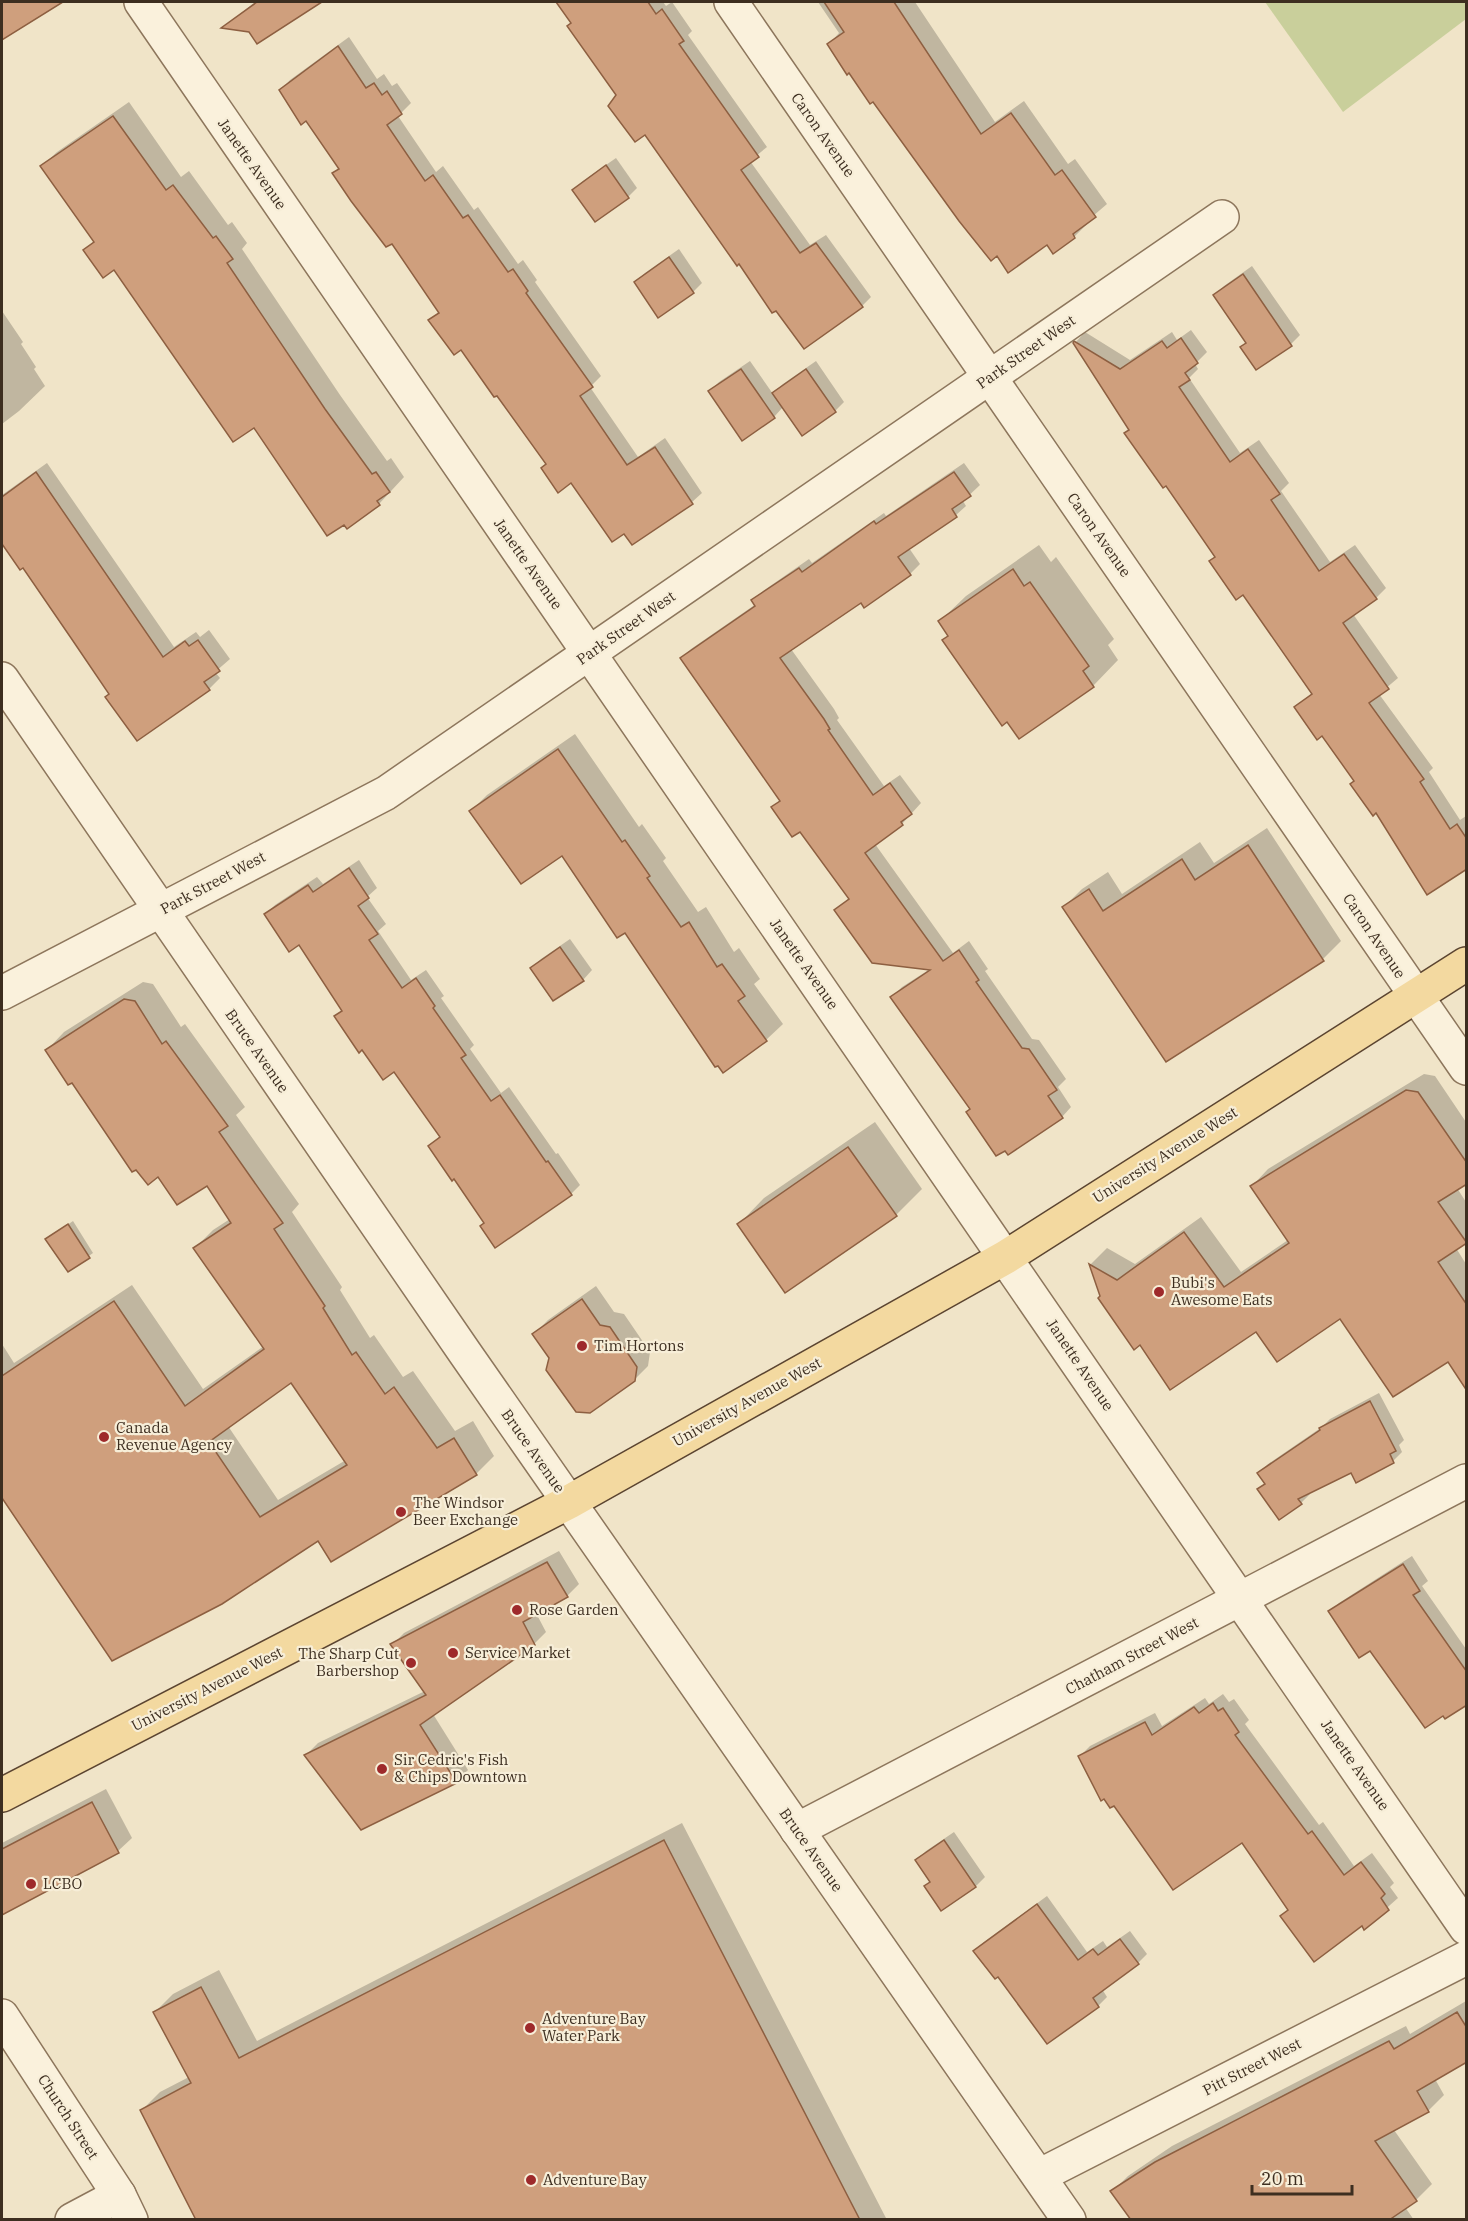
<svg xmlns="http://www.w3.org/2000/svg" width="1468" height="2221" font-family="'IBM Plex Serif',serif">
  <rect width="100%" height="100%" fill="#f0e4c8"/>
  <polygon fill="#c9cf9b" points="1265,2 1466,2 1466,19 1343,112"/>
  <g fill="#0003" fill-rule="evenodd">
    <polygon points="2,2 59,2 2,38"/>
    <polygon points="255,2 310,2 250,31 224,27"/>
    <polygon points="558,2 663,2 666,6 672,2 692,31 688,35 767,147 750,161 810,245 826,235 871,297 862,306 739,262 618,95"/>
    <polygon points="818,2 915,2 995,122 1024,101 1068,164 1075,159 1107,204 1086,222 1087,224 1074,237 1048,243 873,100 829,44 839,33"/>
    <polygon points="349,37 377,79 384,74 392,86 397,83 411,103 398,116 436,172 443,166 474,210 478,207 518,264 523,260 537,280 535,282 601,376 590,387 638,457 665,438 702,493 692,502 633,543 625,532 572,481 547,464 497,393 461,348 430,320 440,311 392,242 334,174 340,168 307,119 281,90 290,80"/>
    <polygon points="129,102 181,177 189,171 228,225 232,222 247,243 242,249 340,395 387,461 391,458 404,477 379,504 255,426 114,267 85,250 94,241 42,166 57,152"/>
    <polygon points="616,158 637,188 628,197 574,190 583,181"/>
    <polygon points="679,249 702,283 693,292 659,316 636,282 645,273"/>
    <polygon points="1252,266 1300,335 1291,344 1242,347 1247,342 1215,295 1224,286"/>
    <polygon points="2,311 23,342 21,344 36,367 34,369 45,386 19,411 2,424"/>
    <polygon points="1191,330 1207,352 1195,364 1198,369 1189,378 1240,453 1259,440 1289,483 1281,491 1330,562 1355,545 1386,588 1376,598 1353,614 1398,678 1379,694 1433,768 1429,772 1460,820 1466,816 1466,868 1356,780 1322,734 1296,707 1313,692 1216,556 1075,343 1085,332 1130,360 1172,332 1177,340"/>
    <polygon points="750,361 773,394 783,384 816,361 844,402 835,411 802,434 783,407 774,417 710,391 719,382"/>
    <polygon points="47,463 174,647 196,632 200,637 209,630 230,659 215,672 220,678 209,689 137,739 111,693 23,566 21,568 2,541 2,495"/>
    <polygon points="964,463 980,485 963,501 966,506 956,515 909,548 920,564 910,574 865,605 861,601 791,649 834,709 839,718 837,720 884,786 900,775 921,803 902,824 875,844 953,953 969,941 988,969 985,971 1032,1039 1039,1040 1066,1079 1058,1087 1071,1107 1062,1117 971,1109 892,997 902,987 930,969 836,910 849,898 800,830 773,807 780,800 682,658 691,649 756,604 753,600 763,591 809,559 812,563 884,513 886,516"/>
    <polygon points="1039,545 1051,562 1056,557 1114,639 1108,645 1118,660 1093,686 944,640 949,635 940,621 966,596"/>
    <polygon points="575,734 639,827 642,824 666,858 663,861 698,912 706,907 734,952 739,948 760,979 754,984 783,1024 766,1040 625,930 563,854 471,811 487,795"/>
    <polygon points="1267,828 1341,941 1323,959 1166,1060 1064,907 1082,889 1108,872 1122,894 1200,842 1214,863"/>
    <polygon points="359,860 377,888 367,897 386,924 378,931 411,980 426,970 444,996 441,998 474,1045 470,1049 501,1093 509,1087 556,1154 558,1153 580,1185 571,1194 485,1223 454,1177 429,1146 440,1136 394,1070 336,1016 343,1009 299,943 266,914 275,905 317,877 323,884"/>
    <polygon points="570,939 592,970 583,980 532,968 541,959"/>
    <path d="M143 982 153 984 181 1027 185 1024 245 1107 236 1115 299 1204 292 1212 342 1287 340 1290 370 1338 374 1335 403 1377 413 1371 455 1431 473 1421 494 1456 476 1474 318 1539 112 1659 2 1494V1344L14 1363 132 1285 203 1389 264 1346 195 1248 213 1230 230 1219 208 1184 158 1175 72 1081 47 1050 64 1032ZM291 1381 346 1460 278 1500 228 1426Z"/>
    <polygon points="1424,1074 1435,1076 1466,1122 1466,1182 1457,1188 1466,1202 1466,1241 1456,1248 1466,1264 1466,1372 1448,1360 1340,1317 1256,1329 1140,1343 1102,1296 1091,1264 1107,1248 1135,1264 1201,1217 1241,1272 1288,1240 1252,1186 1268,1169"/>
    <polygon points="875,1122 922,1189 896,1215 739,1224 764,1198"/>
    <polygon points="73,1221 93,1253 69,1270 47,1239"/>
    <polygon points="596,1286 614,1312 624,1314 650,1352 648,1366 634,1380 550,1358 534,1334 548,1320"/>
    <polygon points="1379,1393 1404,1440 1399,1445 1402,1452 1393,1461 1352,1471 1309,1492 1310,1494 1301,1503 1259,1490 1266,1483 1259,1473 1268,1464 1322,1427 1330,1419"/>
    <polygon points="559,1551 579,1584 567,1596 536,1613 546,1632 534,1644 433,1714 468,1770 456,1782 306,1755 318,1743 425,1691 392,1645 404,1633"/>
    <polygon points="1412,1556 1428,1581 1422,1586 1466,1649 1466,1703 1370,1649 1330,1612 1339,1603"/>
    <polygon points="1223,1694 1229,1702 1234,1699 1249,1720 1245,1724 1319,1825 1323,1822 1354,1866 1372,1853 1394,1883 1390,1887 1398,1898 1364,1928 1362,1924 1289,1909 1242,1841 1080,1756 1090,1746 1155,1713 1162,1726 1205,1698 1209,1704"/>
    <polygon points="106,1789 132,1838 118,1851 2,1913 2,1843"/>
    <polygon points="682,1823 887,2220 197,2220 142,2110 160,2092 189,2077 155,2012 173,1994 219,1970 257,2041"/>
    <polygon points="954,1832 985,1877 976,1886 942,1909 926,1886 931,1881 917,1860 926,1851"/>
    <polygon points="1047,1896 1087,1952 1103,1941 1107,1947 1130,1931 1147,1954 1138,1963 1102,1989 1107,1997 1098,2006 1048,2042 998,1975 975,1951 984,1942"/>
    <polygon points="1466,2001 1466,2061 1435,2079 1444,2095 1428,2111 1394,2130 1432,2184 1416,2200 1405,2207 1414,2220 1132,2220 1112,2192 1128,2176 1172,2146 1406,2026 1410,2034"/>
  </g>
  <g fill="#cf9f7d" stroke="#8d5f41" stroke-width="1.5" fill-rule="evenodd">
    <polygon points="2,2 63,2 2,40"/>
    <polygon points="257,2 322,2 257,44 249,32 221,28"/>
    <polygon points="556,2 648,2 656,14 662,9 684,41 679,44 759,157 741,170 800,253 816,243 863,307 804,349 776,311 772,313 739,264 737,266 645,135 635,142 608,106 616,95 567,26 571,23"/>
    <polygon points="824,2 894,2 981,134 1011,113 1055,175 1062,170 1096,217 1073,234 1075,238 1053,254 1047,245 1008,273 997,256 991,261 959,221 873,102 870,104 849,73 847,75 827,44 844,32"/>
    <polygon points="338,46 366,88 374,83 382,95 387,91 402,114 387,125 425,181 433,175 463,218 468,215 508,272 513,269 528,291 526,293 593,387 580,396 627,465 655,447 693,504 632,545 624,534 612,542 571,483 558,493 541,468 546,464 497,396 494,397 461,350 454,355 428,320 439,313 392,244 386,247 351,201 332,173 339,169 306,121 301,125 279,90"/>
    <polygon points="113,116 166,190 173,185 213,238 216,236 233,259 227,263 325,409 372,474 376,472 390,492 377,501 380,505 347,529 344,525 327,536 254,428 233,442 114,270 103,278 83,250 94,242 40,166"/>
    <polygon points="606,165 629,198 595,222 572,190"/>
    <polygon points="669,257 694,293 658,318 634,282"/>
    <polygon points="1243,274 1292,346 1256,370 1240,347 1246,343 1213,295"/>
    <polygon points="1181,338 1198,363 1185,373 1190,380 1179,387 1230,462 1248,449 1280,494 1271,500 1319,571 1344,554 1377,599 1343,623 1389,689 1369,703 1424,779 1420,782 1450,829 1457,824 1467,839 1467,869 1427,895 1376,813 1373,816 1350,784 1354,781 1322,736 1317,740 1294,707 1312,694 1243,595 1236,600 1209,561 1215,557 1166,486 1163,488 1124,433 1129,430 1073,343 1074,341 1120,369 1162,341 1167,348"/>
    <polygon points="741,369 775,418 742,441 708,391"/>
    <polygon points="806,369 836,412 802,436 772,393"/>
    <polygon points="36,472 163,657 185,641 189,646 198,640 220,671 204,682 210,690 137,741 105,697 109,694 71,638 23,568 20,570 2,544 2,497"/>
    <polygon points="954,472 971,496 952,509 957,517 898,557 911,575 864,608 861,603 780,658 824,719 830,729 828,730 873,795 890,783 912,814 901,822 903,825 865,853 943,961 959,950 979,980 976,982 1022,1048 1029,1049 1057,1090 1048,1096 1063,1118 1008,1155 1005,1151 996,1156 966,1112 970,1109 890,997 930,970 872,963 834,910 849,899 800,832 792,837 771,807 780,801 680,658 755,606 751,600 799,568 802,572 874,521 876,524"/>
    <polygon points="1013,569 1024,586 1030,582 1089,666 1083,671 1094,687 1019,739 1007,722 1002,726 942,640 948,636 938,621"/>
    <polygon points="558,749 622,842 625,840 650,876 647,878 681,927 689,922 717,967 722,964 745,996 738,1001 767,1041 723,1073 718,1066 715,1067 625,933 617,938 562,856 521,884 469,811"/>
    <polygon points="1248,845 1324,961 1166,1062 1062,907 1089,889 1103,911 1182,859 1195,880"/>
    <polygon points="349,868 369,898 358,906 378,934 369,940 402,988 416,978 435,1006 433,1008 466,1055 461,1058 491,1101 500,1095 546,1162 548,1161 572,1195 495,1248 480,1226 484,1223 454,1179 452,1181 428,1146 440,1137 394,1072 383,1080 362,1050 359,1053 334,1016 342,1011 299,945 289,952 264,914 308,885 313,892"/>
    <polygon points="560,947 584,981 553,1001 530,968"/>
    <path d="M124 999 135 1001 162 1044 166 1041 228 1126 219 1132 283 1223 274 1229 325 1306 323 1308 352 1355 356 1352 385 1394 394 1387 437 1448 454 1438 477 1475 331 1562 318 1541 222 1604 112 1661 2 1498V1376L114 1301 185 1406 264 1349 193 1248 231 1223 207 1186 177 1205 158 1177 148 1185 136 1170 132 1172 72 1083 68 1085 45 1050ZM291 1383 347 1465 260 1517 209 1442Z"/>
    <polygon points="1406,1090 1418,1092 1467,1163 1467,1184 1438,1202 1467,1243 1438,1262 1467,1305 1467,1391 1448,1362 1393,1397 1340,1319 1277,1362 1256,1332 1170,1390 1140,1345 1134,1350 1098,1298 1100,1296 1089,1264 1117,1280 1184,1232 1224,1287 1289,1243 1250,1186"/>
    <polygon points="848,1147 897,1216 785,1293 737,1224"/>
    <polygon points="68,1224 90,1258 68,1272 45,1239"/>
    <polygon points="582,1299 600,1325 610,1327 637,1367 635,1381 590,1413 576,1412 546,1370 549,1358 532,1334"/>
    <polygon points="1370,1401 1396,1451 1390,1454 1394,1463 1356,1483 1351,1473 1298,1499 1302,1504 1279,1520 1257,1489 1265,1484 1257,1473 1320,1430 1319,1428"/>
    <polygon points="547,1562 568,1597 523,1622 535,1645 420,1725 457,1783 361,1830 304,1755 426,1695 390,1644"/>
    <polygon points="1403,1564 1420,1591 1413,1595 1467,1672 1467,1705 1445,1719 1443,1716 1425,1728 1370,1651 1359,1658 1328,1611"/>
    <polygon points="1213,1703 1218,1711 1223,1708 1239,1732 1235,1735 1308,1834 1312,1831 1344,1875 1361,1862 1385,1894 1381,1898 1389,1910 1364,1930 1362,1926 1314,1962 1280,1916 1288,1910 1242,1843 1173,1890 1114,1806 1110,1808 1104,1799 1101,1801 1078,1756 1145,1722 1152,1735 1194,1707 1199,1713"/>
    <polygon points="92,1802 119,1853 2,1915 2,1849"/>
    <polygon points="664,1840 860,2220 196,2220 140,2110 191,2083 153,2012 201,1987 239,2058"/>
    <polygon points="944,1840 976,1887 941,1911 924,1886 930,1882 915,1860"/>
    <polygon points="1037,1904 1078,1960 1093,1949 1098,1955 1120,1939 1139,1964 1093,1998 1099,2007 1047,2044 998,1977 995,1979 973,1951"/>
    <polygon points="1457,2012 1467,2028 1467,2062 1417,2091 1429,2112 1375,2141 1417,2201 1389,2220 1131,2220 1110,2191 1155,2162 1389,2041 1394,2049"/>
  </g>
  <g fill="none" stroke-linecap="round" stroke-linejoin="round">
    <defs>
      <g id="minor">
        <polyline points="141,2 1466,1928"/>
        <polyline points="731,2 1466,1068"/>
        <polyline points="2,679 465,1353 1069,2220"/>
        <polyline points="2,993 386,793 1222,217"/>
        <polyline points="797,1830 1466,1481"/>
        <polyline points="2,2016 119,2195 131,2220"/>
        <polyline points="1039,2176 1466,1958"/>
        <polyline points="72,2220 119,2195"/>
      </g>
      <polyline id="major" points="2,1795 569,1502 1006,1257 1466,964"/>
    </defs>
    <use href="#minor" stroke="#8d765c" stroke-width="36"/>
    <use href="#major" stroke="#5b4430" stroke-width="36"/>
    <use href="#minor" stroke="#faf1dc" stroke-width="33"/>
    <use href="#major" stroke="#f3d9a0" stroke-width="33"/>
  </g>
  <g fill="#9e2a2b" stroke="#f7eed8" stroke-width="2">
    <circle cx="1159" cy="1292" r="6"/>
    <circle cx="582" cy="1346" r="6"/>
    <circle cx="104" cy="1437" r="6"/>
    <circle cx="401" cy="1512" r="6"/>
    <circle cx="517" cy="1610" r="6"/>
    <circle cx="453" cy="1653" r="6"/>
    <circle cx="411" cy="1663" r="6"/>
    <circle cx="382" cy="1769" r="6"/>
    <circle cx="31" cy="1884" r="6"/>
    <circle cx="530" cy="2028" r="6"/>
    <circle cx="531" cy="2180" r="6"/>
  </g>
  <g text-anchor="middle" stroke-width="4.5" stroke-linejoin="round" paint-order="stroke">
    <g font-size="15" fill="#3d2e20" stroke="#f7eed8">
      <text transform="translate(823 135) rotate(55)" y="5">Caron Avenue</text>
      <text transform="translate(252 164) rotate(55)" y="5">Janette Avenue</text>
      <text transform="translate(1026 352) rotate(-35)" y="5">Park Street West</text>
      <text transform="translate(1099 535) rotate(55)" y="5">Caron Avenue</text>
      <text transform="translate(528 564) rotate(55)" y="5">Janette Avenue</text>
      <text transform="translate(626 628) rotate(-35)" y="5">Park Street West</text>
      <text transform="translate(213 883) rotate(-28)" y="5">Park Street West</text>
      <text transform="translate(1374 936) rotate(56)" y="5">Caron Avenue</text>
      <text transform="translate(804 964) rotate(55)" y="5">Janette Avenue</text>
      <text transform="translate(257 1051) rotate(55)" y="5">Bruce Avenue</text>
      <text transform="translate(1165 1155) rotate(-32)" y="5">University Avenue West</text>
      <text transform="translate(1080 1365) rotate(56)" y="5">Janette Avenue</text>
      <text transform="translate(747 1402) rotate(-29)" y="5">University Avenue West</text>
      <text transform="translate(533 1451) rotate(55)" y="5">Bruce Avenue</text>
      <text transform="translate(1132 1656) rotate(-28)" y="5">Chatham Street West</text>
      <text transform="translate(207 1689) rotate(-27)" y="5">University Avenue West</text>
      <text transform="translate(1355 1765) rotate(55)" y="5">Janette Avenue</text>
      <text transform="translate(811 1850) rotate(55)" y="5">Bruce Avenue</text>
      <text transform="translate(1252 2067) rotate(-27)" y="5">Pitt Street West</text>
      <text transform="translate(68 2117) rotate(57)" y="5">Church Street</text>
    </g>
    <g font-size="15" fill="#3d2e20" stroke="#f7eed8" text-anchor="start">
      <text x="1171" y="1288">Bubi's<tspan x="1171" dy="17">Awesome Eats</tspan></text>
      <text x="594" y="1351">Tim Hortons</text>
      <text x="116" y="1433">Canada<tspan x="116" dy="17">Revenue Agency</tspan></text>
      <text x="413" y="1508">The Windsor<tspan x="413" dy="17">Beer Exchange</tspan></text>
      <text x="529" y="1615">Rose Garden</text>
      <text x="465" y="1658">Service Market</text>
      <text x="399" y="1659" text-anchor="end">The Sharp Cut<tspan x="399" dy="17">Barbershop</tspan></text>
      <text x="394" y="1765">Sir Cedric's Fish<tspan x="394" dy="17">&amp; Chips Downtown</tspan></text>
      <text x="43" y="1889">LCBO</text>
      <text x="542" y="2024">Adventure Bay<tspan x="542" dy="17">Water Park</tspan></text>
      <text x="543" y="2185">Adventure Bay</text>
    </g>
  </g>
  <rect width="1468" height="2221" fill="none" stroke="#3d2e20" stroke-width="6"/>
  <path d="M1252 2185v9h100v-9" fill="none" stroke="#3d2e20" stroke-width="3"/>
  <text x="1261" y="2185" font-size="18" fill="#3d2e20" stroke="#f7eed8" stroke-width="4.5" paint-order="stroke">20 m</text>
</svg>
